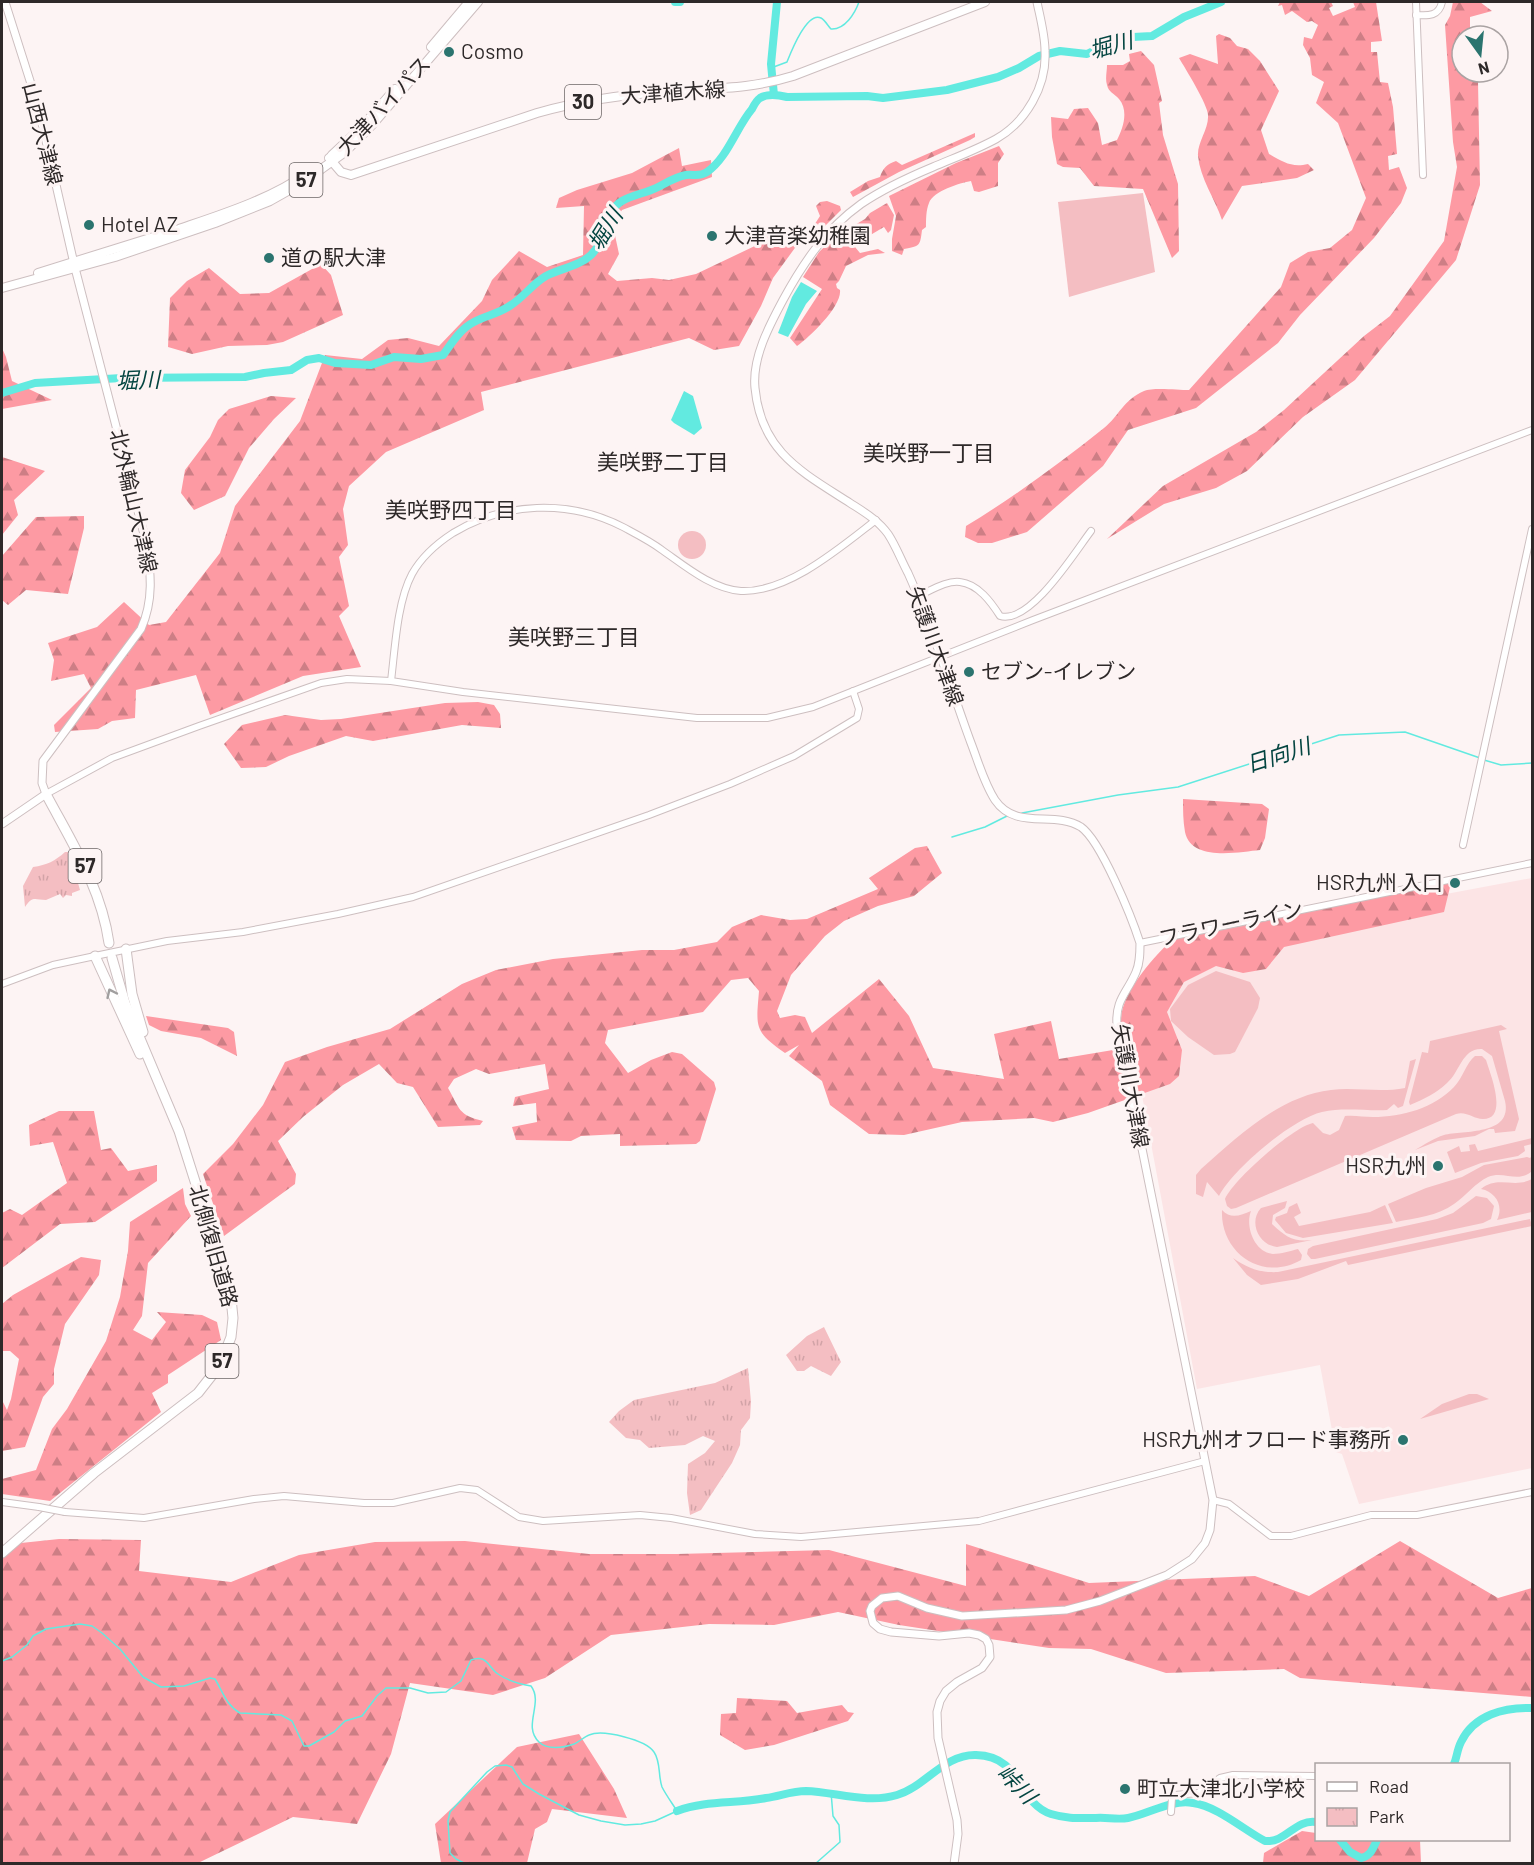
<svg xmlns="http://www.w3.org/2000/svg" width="1534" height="1865" font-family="Barlow,'Noto Sans JP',sans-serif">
  <defs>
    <pattern id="forest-firs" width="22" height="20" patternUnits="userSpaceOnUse" patternTransform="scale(1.5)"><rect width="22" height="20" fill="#fd9aa3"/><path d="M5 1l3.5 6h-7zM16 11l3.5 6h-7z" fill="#cd7e85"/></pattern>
    <pattern id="park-tufts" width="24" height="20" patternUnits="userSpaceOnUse" patternTransform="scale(1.5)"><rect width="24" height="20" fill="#f4bec2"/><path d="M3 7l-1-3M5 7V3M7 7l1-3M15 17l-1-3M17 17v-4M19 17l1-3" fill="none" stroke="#d2a3a7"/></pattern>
  </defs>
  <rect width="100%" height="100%" fill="#fdf4f4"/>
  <polygon fill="#fce4e5" points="1532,878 1532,1468 1359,1504 1342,1454 1336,1452 1320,1365 1197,1389 1129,1026 1179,944"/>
  <g fill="#f4bec2">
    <polygon points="1143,193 1155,272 1069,297 1058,202"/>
    <circle cx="692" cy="545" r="14"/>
    <polygon points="1216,971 1250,982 1260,998 1258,1008 1235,1052 1230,1054 1214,1055 1188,1037 1171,1021 1170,1009 1188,985"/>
    <path d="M1501 1025 1507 1029 1499 1031 1519 1119 1515 1131 1495 1133 1494 1129H1489L1475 1136 1438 1141 1415 1150C1424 1145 1434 1138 1444 1135 1463 1130 1513 1136 1505 1101L1492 1056 1482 1049C1462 1048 1460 1072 1447 1083 1437 1093 1424 1099 1410 1105L1409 1102 1422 1052 1428 1053 1430 1041Z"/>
    <path d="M1475 1056H1482L1486 1060C1490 1073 1509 1119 1483 1119 1473 1119 1467 1111 1456 1114L1236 1208 1231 1209 1227 1206 1225 1199C1233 1180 1293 1127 1313 1123L1323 1133 1330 1135 1339 1130 1345 1116C1354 1115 1364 1117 1373 1117 1402 1117 1434 1108 1454 1087 1463 1078 1466 1063 1475 1056Z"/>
    <path d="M1416 1059 1403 1106 1398 1108 1394 1104 1387 1110C1365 1111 1343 1107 1322 1112 1292 1119 1233 1169 1219 1196L1207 1182 1203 1197 1196 1194V1175L1201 1169C1238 1136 1280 1096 1331 1090 1355 1087 1380 1093 1405 1088L1410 1061Z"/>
    <polygon points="1532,1138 1532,1144 1524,1146 1525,1151 1518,1156 1481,1163 1455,1173 1447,1152 1459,1146 1461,1152 1470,1151 1469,1145 1475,1144 1478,1151"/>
    <path d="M1532 1156V1171C1518 1184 1504 1170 1488 1177 1475 1183 1466 1196 1454 1204 1438 1216 1415 1218 1396 1222L1388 1204 1426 1188 1462 1177 1484 1165 1527 1157 1530 1158Z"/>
    <path d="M1532 1179V1212L1497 1220C1504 1206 1496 1192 1481 1189 1498 1175 1514 1189 1532 1179Z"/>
    <polygon points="1476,1196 1487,1198 1494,1206 1491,1219 1483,1223 1315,1259 1311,1259 1307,1254 1308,1249 1313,1246 1437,1219 1453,1213"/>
    <path d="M1287 1201 1285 1208 1273 1215 1272 1224C1286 1237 1293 1242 1312 1240L1277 1247C1259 1245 1248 1222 1261 1208Z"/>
    <polygon points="1297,1203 1301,1213 1294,1217 1299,1226 1370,1212 1385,1205 1393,1223 1303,1238 1286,1233 1275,1220 1276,1217 1287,1213 1289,1207"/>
    <path d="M1222 1210C1231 1220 1241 1215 1251 1211 1245 1226 1254 1252 1273 1254 1281 1254 1290 1251 1298 1249L1302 1255 1301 1260C1263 1282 1220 1253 1222 1210Z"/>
    <path d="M1530 1219 1532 1226 1348 1265 1346 1261 1298 1279 1261 1285 1247 1275 1233 1258C1247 1268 1260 1273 1278 1272Z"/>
    <polygon points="1469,1394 1477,1394 1489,1399 1420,1419 1442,1404"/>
  </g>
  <g fill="url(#forest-firs)">
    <path d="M1280 2H1331L1333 6 1329 8 1333 16 1355 7 1353 2H1376L1382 41 1371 42V52H1377L1380 82 1388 83 1393 107 1397 154 1388 156 1389 170 1399 167 1407 188 1401 203 1374 238 1300 315 1278 343 1196 408 1128 430 1103 466 1027 532 992 543H978L965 537 966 526C1014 497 1060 463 1104 428 1119 416 1123 400 1144 391 1153 387 1178 390 1189 390L1281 287 1290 263 1308 252 1330 248 1352 230 1366 198 1338 123 1316 103 1324 82 1312 75 1310 58 1303 45 1304 37 1312 39 1318 25 1312 21 1307 22 1292 11 1285 15 1282 5 1278 6Z"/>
    <polygon points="1453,2 1480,2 1492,11 1470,17 1470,36 1462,36 1462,72 1474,72 1478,82 1480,185 1456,260 1355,380 1303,417 1247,471 1216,488 1164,504 1107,539 1163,486 1256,432 1284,410 1364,336 1390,316 1444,241 1457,167 1453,142 1445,25 1450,16"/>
    <path d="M1219 34 1230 38 1237 46 1248 49 1260 61 1279 91 1261 130 1269 154C1283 162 1292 168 1308 164L1314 170 1297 178 1242 186 1222 220C1215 199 1200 178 1198 156 1197 142 1209 129 1208 115 1208 105 1185 68 1179 58L1190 54 1218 64 1216 36Z"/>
    <path d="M1141 51 1154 65 1162 101 1159 103 1163 135 1178 184 1179 251 1172 258 1143 189 1094 186 1080 168 1063 167 1057 164 1052 137 1051 117 1068 119 1074 109 1088 108 1098 123 1102 145 1117 140C1123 128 1129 111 1119 99 1114 93 1109 93 1107 85 1105 79 1107 71 1107 65H1123L1130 61 1129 54Z"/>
    <path d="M975 133V137L970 140 899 172 853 197 850 192 868 181 880 177C883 168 887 164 896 161L902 165Z"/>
    <path d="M999 146 1004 154 998 163V186L979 192 974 191 971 181C960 183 933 191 929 203 926 210 926 220 926 227L922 230C920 246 920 246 904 249L902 255 892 251V239L896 216 889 196 956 163Z"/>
    <polygon points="679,148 682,166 711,160 712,177 622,210 613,226 619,254 608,274 617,281 652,278 669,280 696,274 759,244 769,231 782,225 786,243 800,241 773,278 761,306 739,346 714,350 689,338 481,392 484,410 386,452 349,486 343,509 348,545 339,557 349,606 339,616 361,667 303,676 210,715 196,675 136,690 135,718 112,721 98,729 55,732 54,725 91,688 84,674 51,681 54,660 48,643 97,627 124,602 149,625 166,622 220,553 235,506 300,421 325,355 362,359 388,340 408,338 439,346 482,301 492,280 519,251 547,267 583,255 584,206 556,208 559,198 577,190 632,173"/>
    <polygon points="827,201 840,206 841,210 820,231 814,234 811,230 820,216 816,206 820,202"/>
    <path d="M887 203 894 215 891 230 888 233 884 227 867 237 856 240 855 247 860 253 878 249 885 253 868 255 846 266 839 281 836 284 837 288 840 290C842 306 810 337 797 346L790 338 822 289 803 277 819 252 836 236 865 219 870 213Z"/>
    <polygon points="321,264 331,275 343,315 283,342 267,345 228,346 192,354 168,347 170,298 187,281 209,268 240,294 269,293"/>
    <polygon points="2,348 6,357 12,381 52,400 2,409"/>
    <polygon points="271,396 296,398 274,419 249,448 225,496 194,510 181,493 185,470 210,437 218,420 229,409"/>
    <polygon points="2,457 45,471 14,500 18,515 2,535"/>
    <polygon points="84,516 84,528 68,594 26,590 8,605 2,600 2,556 36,517"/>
    <polygon points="478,702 494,705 500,714 501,728 462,725 373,741 346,736 289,756 266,767 241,768 224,744 242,725 285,715 321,720 341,719 445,703"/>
    <path d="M1183 799 1262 804 1269 809 1265 838 1260 850C1239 852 1191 862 1185 832 1183 821 1183 810 1183 799Z"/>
    <path d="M927 846 942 873 914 896 878 906 844 921 825 936 791 975 777 1011 780 1018 795 1015 805 1017 812 1033 879 979 909 1016 933 1068 1004 1079 994 1034 1051 1021 1059 1059 1125 1048C1124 1039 1121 1029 1121 1020 1121 993 1155 955 1174 938L1451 883 1444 912 1284 947 1266 969 1243 973 1216 966 1184 982 1167 1012 1182 1050 1179 1076 1170 1084 1088 1113 1053 1122 1034 1118 962 1122 904 1135 869 1134 830 1105 822 1081 789 1056 799 1045 785 1053C754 1031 756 1028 759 991L748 978 731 980 703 1012 608 1030 605 1043 628 1073 651 1060 672 1052 682 1054 714 1082 716 1089 700 1141 696 1144 620 1146V1134L581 1136 571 1141 516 1140 512 1127 537 1122 536 1103 513 1106 515 1097 549 1089 545 1064 489 1074 476 1069 454 1079 448 1088C460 1109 458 1115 483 1121L480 1125 438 1127 413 1087 397 1083 379 1064 343 1085 303 1117 278 1141 296 1174 295 1184 224 1236 203 1174 233 1144 263 1105 285 1062 327 1047 390 1029 462 984 496 970 553 959 642 950H674L717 942 732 927 761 915 790 920 807 919 878 889 869 878 915 848Z"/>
    <polygon points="146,1016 228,1028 234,1032 237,1056 201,1038 161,1031 149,1025"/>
    <polygon points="59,1111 94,1111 101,1150 111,1148 128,1171 157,1165 157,1181 95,1222 60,1224 2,1268 2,1213 10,1209 22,1215 67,1183 53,1142 30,1146 29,1125"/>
    <polygon points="183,1188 185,1204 191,1216 148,1263 142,1316 133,1330 152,1340 166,1322 157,1312 202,1315 217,1322 221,1340 168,1375 168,1383 152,1393 161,1412 50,1501 2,1494 2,1479 36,1470 52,1429 67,1409 106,1341 120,1297 128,1251 130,1222"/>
    <polygon points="81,1257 101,1260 99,1275 65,1324 54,1369 54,1384 43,1397 25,1447 2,1451 2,1400 7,1410 11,1399 19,1359 10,1351 2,1351 2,1304 13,1295"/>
    <polygon points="59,1539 141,1540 139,1571 231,1582 299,1555 375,1542 465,1541 589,1554 677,1554 829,1550 966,1586 966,1544 1089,1583 1255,1576 1309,1596 1400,1541 1498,1598 1532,1588 1532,1697 1300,1678 1284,1669 1166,1673 1091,1649 1049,1648 899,1625 838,1612 774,1625 709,1624 611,1635 545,1678 493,1695 410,1683 391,1754 357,1824 293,1817 198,1863 2,1863 2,1545"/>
    <polygon points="737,1698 787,1701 797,1713 842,1705 848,1712 854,1713 848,1721 774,1745 745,1750 720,1735 721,1714 736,1713"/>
    <polygon points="579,1734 614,1789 627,1818 552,1809 547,1822 535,1829 527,1863 441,1863 435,1824 517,1747"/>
    <polygon points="1302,1831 1316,1833 1316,1840 1420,1840 1421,1863 1263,1863 1264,1853"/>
  </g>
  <g fill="url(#park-tufts)">
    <path d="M65 852H69L80 890 72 893V896L66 895 63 898 60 894 46 900C35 900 33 895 25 907L23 886 33 867C47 865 55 861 65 852Z"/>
    <polygon points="824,1327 841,1362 831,1376 811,1366 804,1371 797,1371 786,1355 807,1336"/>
    <polygon points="748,1368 751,1402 750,1418 741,1430 740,1445 732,1463 701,1510 690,1515 687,1493 688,1464 705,1453 715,1441 703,1436 685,1445 649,1448 640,1440 626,1438 609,1422 619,1411 634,1400 715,1383"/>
  </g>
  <g fill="#62eae0">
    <polygon points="801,282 817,291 806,304 788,337 778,333 792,297"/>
    <polygon points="684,391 693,396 702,428 694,435 674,423 671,420"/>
  </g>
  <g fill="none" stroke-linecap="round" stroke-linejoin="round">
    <g stroke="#62eae0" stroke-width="1.5">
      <path d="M771 68 787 62C791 52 807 11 821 18 825 20 828 26 831 29 845 30 855 13 859 2"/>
      <polyline points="1484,760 1501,765 1532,763"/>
      <polyline points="1022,813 1118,795 1178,787 1339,735 1405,732 1480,758"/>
      <polyline points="952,837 985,827 1007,816"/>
      <path d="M2 1661 12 1657 27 1645 33 1636 46 1629 80 1624 92 1626 102 1633 120 1649 143 1677 161 1687 184 1686 210 1678 215 1679C223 1692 226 1705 240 1713L281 1715 292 1721 304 1746H309L334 1732 345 1721 362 1716 377 1696 386 1688H410L428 1693 446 1692 461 1681 471 1660C487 1654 488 1667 498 1674 508 1681 520 1684 531 1686 544 1703 522 1726 539 1742 547 1750 563 1748 574 1744 579 1742 584 1737 589 1735 603 1729 646 1740 654 1752 661 1762 658 1776 662 1787 666 1795 672 1803 677 1811L655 1821 641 1824 625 1825 601 1821 579 1815 539 1794 523 1784 512 1767 506 1765 495 1766 487 1772 450 1812 448 1821 450 1853 456 1859 466 1864"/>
      <polyline points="815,1864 840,1842 839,1825 833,1816 831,1792"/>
    </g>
    <g stroke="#62eae0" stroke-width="8">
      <polyline points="675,2 680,2"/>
      <polyline points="774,95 771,64 777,2"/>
      <path d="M2 393 35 383 122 378 245 377 264 373 291 370 307 360 319 358 335 363 371 365 394 357 421 359 443 355C452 343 460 329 474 322 486 315 499 314 511 305 524 297 532 284 546 276 561 268 578 267 591 255 607 240 603 212 622 201 632 195 646 193 656 188 666 183 675 177 686 175 693 174 700 177 707 172 728 157 736 128 752 109 754 105 757 100 760 98 768 93 779 95 787 97L867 96 883 98 947 90 998 77 1019 68 1039 56 1060 51 1087 54 1105 45 1133 37 1152 36 1184 17 1221 2"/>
      <path d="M1454 1764C1457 1757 1457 1750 1461 1742 1474 1715 1504 1707 1532 1708"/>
      <path d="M677 1811C706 1800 736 1804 766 1798 780 1796 792 1791 806 1791 835 1792 868 1804 897 1795 925 1787 944 1754 976 1755 1023 1756 1017 1803 1051 1814 1067 1819 1080 1818 1096 1818 1106 1817 1117 1820 1128 1818 1149 1814 1171 1799 1193 1803 1217 1806 1244 1830 1265 1841 1286 1843 1295 1819 1316 1822"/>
      <path d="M1340 1840 1350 1852 1361 1858C1371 1856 1373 1848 1377 1840"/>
    </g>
    <defs>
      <g id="tertiary">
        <polyline points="1416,2 1423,175"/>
        <path d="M1416 15C1429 16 1439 16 1442 2"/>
        <path d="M918 596C930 591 947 580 960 582 978 584 991 602 1000 616 1030 625 1075 552 1091 531"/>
        <path d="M391 681C395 649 397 602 412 574 422 556 436 544 453 533 504 502 569 499 623 527 636 534 650 541 662 550 685 566 712 589 741 591 788 593 841 547 876 520"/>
        <polyline points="46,794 112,758 199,726 321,683 347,679 391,681 463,692 697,718 767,718 813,707 1033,620 1532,430"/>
        <polyline points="1463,845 1532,529"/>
        <polyline points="1140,943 1532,863"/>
        <polyline points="2,984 53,965 95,956 167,941 243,932 338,914 413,897 649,815 730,784 794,756 857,718 859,709 853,691"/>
        <polyline points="1213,1500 1229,1504 1271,1536 1291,1536 1371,1515 1417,1515 1532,1492"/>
        <polyline points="2,1502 39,1507"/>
        <polyline points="65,1512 144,1518 254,1499 284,1496 364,1503 393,1503 460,1488 477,1490 519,1517 543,1521 640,1515 671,1518 755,1534 801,1537 979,1521 1205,1461"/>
        <polyline points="1171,1812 1172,1798 1175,1795 1198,1793 1220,1778 1233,1775 1316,1776"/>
      </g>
      <g id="secondary">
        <path d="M2 824 46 794 42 783 43 761 141 629C154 600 151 573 146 542L75 268 38 106 5 2"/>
        <path d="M954 1864 958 1834 957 1820 938 1738 937 1712 940 1701 946 1691 957 1682 982 1668 990 1657 989 1645 986 1639 979 1635 969 1633 939 1636 891 1632 880 1629 873 1623 870 1611 872 1606 882 1598 898 1596 927 1608 962 1616 1066 1610 1100 1601 1167 1575 1192 1559 1205 1543 1210 1530 1213 1500 1117 1025C1115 1000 1127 993 1136 972 1140 963 1140 953 1140 943 1132 918 1101 841 1081 827 1054 810 1016 831 995 800 984 783 978 761 971 743 950 686 933 628 908 573 901 560 896 546 888 534 878 520 864 512 850 503 802 472 761 452 755 388 752 358 769 326 783 300 803 263 826 229 861 204 883 189 909 177 933 167 954 158 976 150 996 139 1026 122 1047 86 1045 51 1045 35 1040 17 1037 2"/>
      </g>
      <path id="primary" d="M329 158 341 172 351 175 537 113C582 100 628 94 674 91 717 88 751 89 793 76L985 2"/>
      <g id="trunk">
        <polyline points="431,47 469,2"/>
        <polyline points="332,155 360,129 395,89"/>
        <path d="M38 273C85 258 132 244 179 229 223 214 271 199 309 172"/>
        <polyline points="2,288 115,257 215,223 270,201 302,183 345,152 373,124 478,2"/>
      </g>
      <g id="motorway">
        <path d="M46 794C72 843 101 887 109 943"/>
        <polyline points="126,949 132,994 143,1032"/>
        <polyline points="95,956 140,1054"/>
        <polyline points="2,1553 94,1473 198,1393 220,1365 231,1337 233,1318 231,1298 214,1241 179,1131 125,1003 112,958"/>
      </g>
    </defs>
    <use href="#tertiary" stroke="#cdbfc0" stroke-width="8"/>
    <use href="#secondary" stroke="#cdbfc0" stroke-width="9"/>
    <use href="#primary" stroke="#cdbfc0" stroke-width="10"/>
    <use href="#trunk" stroke="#cdbfc0" stroke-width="10"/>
    <use href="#motorway" stroke="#cdbfc0" stroke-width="11"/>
    <use href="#tertiary" stroke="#fff" stroke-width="6"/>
    <use href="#secondary" stroke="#fff" stroke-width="7"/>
    <use href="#primary" stroke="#fff" stroke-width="8"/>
    <use href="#trunk" stroke="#fff" stroke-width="8"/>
    <use href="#motorway" stroke="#fff" stroke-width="9"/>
    <defs>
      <polyline id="tertiary-bridge" points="39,1507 65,1512"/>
    </defs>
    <use href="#tertiary-bridge" stroke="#cdbfc0" stroke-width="8" stroke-linecap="butt"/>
    <use href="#tertiary-bridge" stroke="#fff" stroke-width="6"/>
  </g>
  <defs><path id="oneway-chevron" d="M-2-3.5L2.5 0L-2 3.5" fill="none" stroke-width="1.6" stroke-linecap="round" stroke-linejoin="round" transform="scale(1.5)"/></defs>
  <use stroke="#a19f9f" href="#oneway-chevron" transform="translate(111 993) rotate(-115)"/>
  <g fill="#2b746f" stroke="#fdf4f4" stroke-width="2">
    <circle cx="449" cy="52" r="6"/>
    <circle cx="89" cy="225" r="6"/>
    <circle cx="712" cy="236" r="6"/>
    <circle cx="269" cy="258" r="6"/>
    <circle cx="969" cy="672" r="6"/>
    <circle cx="1455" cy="883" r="6"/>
    <circle cx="1438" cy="1166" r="6"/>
    <circle cx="1403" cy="1440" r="6"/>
    <circle cx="1125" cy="1789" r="6"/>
  </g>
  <g text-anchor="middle" stroke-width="6" stroke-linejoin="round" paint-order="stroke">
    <g fill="#fdf4f4" stroke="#6c6666" stroke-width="1.5">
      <rect x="565" y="85" width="36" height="34" rx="4.5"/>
      <rect x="289.5" y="163" width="33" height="34" rx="4.5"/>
      <rect x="68.5" y="849" width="33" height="34" rx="4.5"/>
      <rect x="205.5" y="1344" width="33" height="34" rx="4.5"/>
    </g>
    <g font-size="20" font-weight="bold" fill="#2e2929">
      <text x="583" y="109">30</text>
      <text x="306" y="187">57</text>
      <text x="85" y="873">57</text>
      <text x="222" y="1368">57</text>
    </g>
    <g font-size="21" fill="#2e2929" stroke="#fdf4f4" text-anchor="start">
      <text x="461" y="59">Cosmo</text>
      <text x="101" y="232">Hotel AZ</text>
      <text x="724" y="243">大津音楽幼稚園</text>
      <text x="281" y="265">道の駅大津</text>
      <text x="981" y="679">セブン-イレブン</text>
      <text x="1443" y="890" text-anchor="end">HSR九州 入口</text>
      <text x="1426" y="1173" text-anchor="end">HSR九州</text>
      <text x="1391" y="1447" text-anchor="end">HSR九州オフロード事務所</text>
      <text x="1137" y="1796">町立大津北小学校</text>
    </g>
    <g font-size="21" fill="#2e2929" stroke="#fdf4f4">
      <text transform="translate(673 93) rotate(-4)" y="7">大津植木線</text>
      <text transform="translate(384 106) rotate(-47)" y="7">大津バイパス</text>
      <text transform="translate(42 134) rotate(76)" y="7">山西大津線</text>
      <text transform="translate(133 501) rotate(77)" y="7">北外輪山大津線</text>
      <text transform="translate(935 646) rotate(70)" y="7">矢護川大津線</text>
      <text transform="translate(1231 924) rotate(-12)" y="7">フラワーライン</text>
      <text transform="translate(1130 1086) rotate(80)" y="7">矢護川大津線</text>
      <text transform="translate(213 1246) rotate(74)" y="7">北側復旧道路</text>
    </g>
    <g font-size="22" font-style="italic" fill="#044541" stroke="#fdf4f4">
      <text transform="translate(1111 45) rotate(-15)" y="8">堀川</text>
      <text transform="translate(605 229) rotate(-58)" y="8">堀川</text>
      <text transform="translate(138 380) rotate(-2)" y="8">堀川</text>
      <text transform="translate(1278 755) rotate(-18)" y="8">日向川</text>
      <text transform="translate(1017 1784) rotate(46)" y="8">峠川</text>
    </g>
    <g font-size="22" fill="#2e2929" stroke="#fdf4f4">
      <text x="929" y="461">美咲野一丁目</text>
      <text x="663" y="470">美咲野二丁目</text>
      <text x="451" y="518">美咲野四丁目</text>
      <text x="574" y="645">美咲野三丁目</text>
    </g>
  </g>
  <rect width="1534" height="1865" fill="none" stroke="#2e2929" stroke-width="6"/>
  <rect x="1315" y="1763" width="195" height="78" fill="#fdf4f4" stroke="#aaa3a3" stroke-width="1.5"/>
  <rect x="1327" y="1782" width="30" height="9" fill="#ffffff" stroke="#aaa3a3" stroke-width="1.5"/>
  <text x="1369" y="1793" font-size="18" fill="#2e2929">Road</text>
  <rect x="1327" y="1808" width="30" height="18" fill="url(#park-tufts)" stroke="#aaa3a3" stroke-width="1.5"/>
  <text x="1369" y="1823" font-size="18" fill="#2e2929">Park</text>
  <g transform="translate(1480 54) rotate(165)"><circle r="28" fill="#fdf4f4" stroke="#aaa3a3" stroke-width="1.5"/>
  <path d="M0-4.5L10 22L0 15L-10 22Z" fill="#2b746f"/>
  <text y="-9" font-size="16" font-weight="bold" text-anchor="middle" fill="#2e2929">N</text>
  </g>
</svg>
